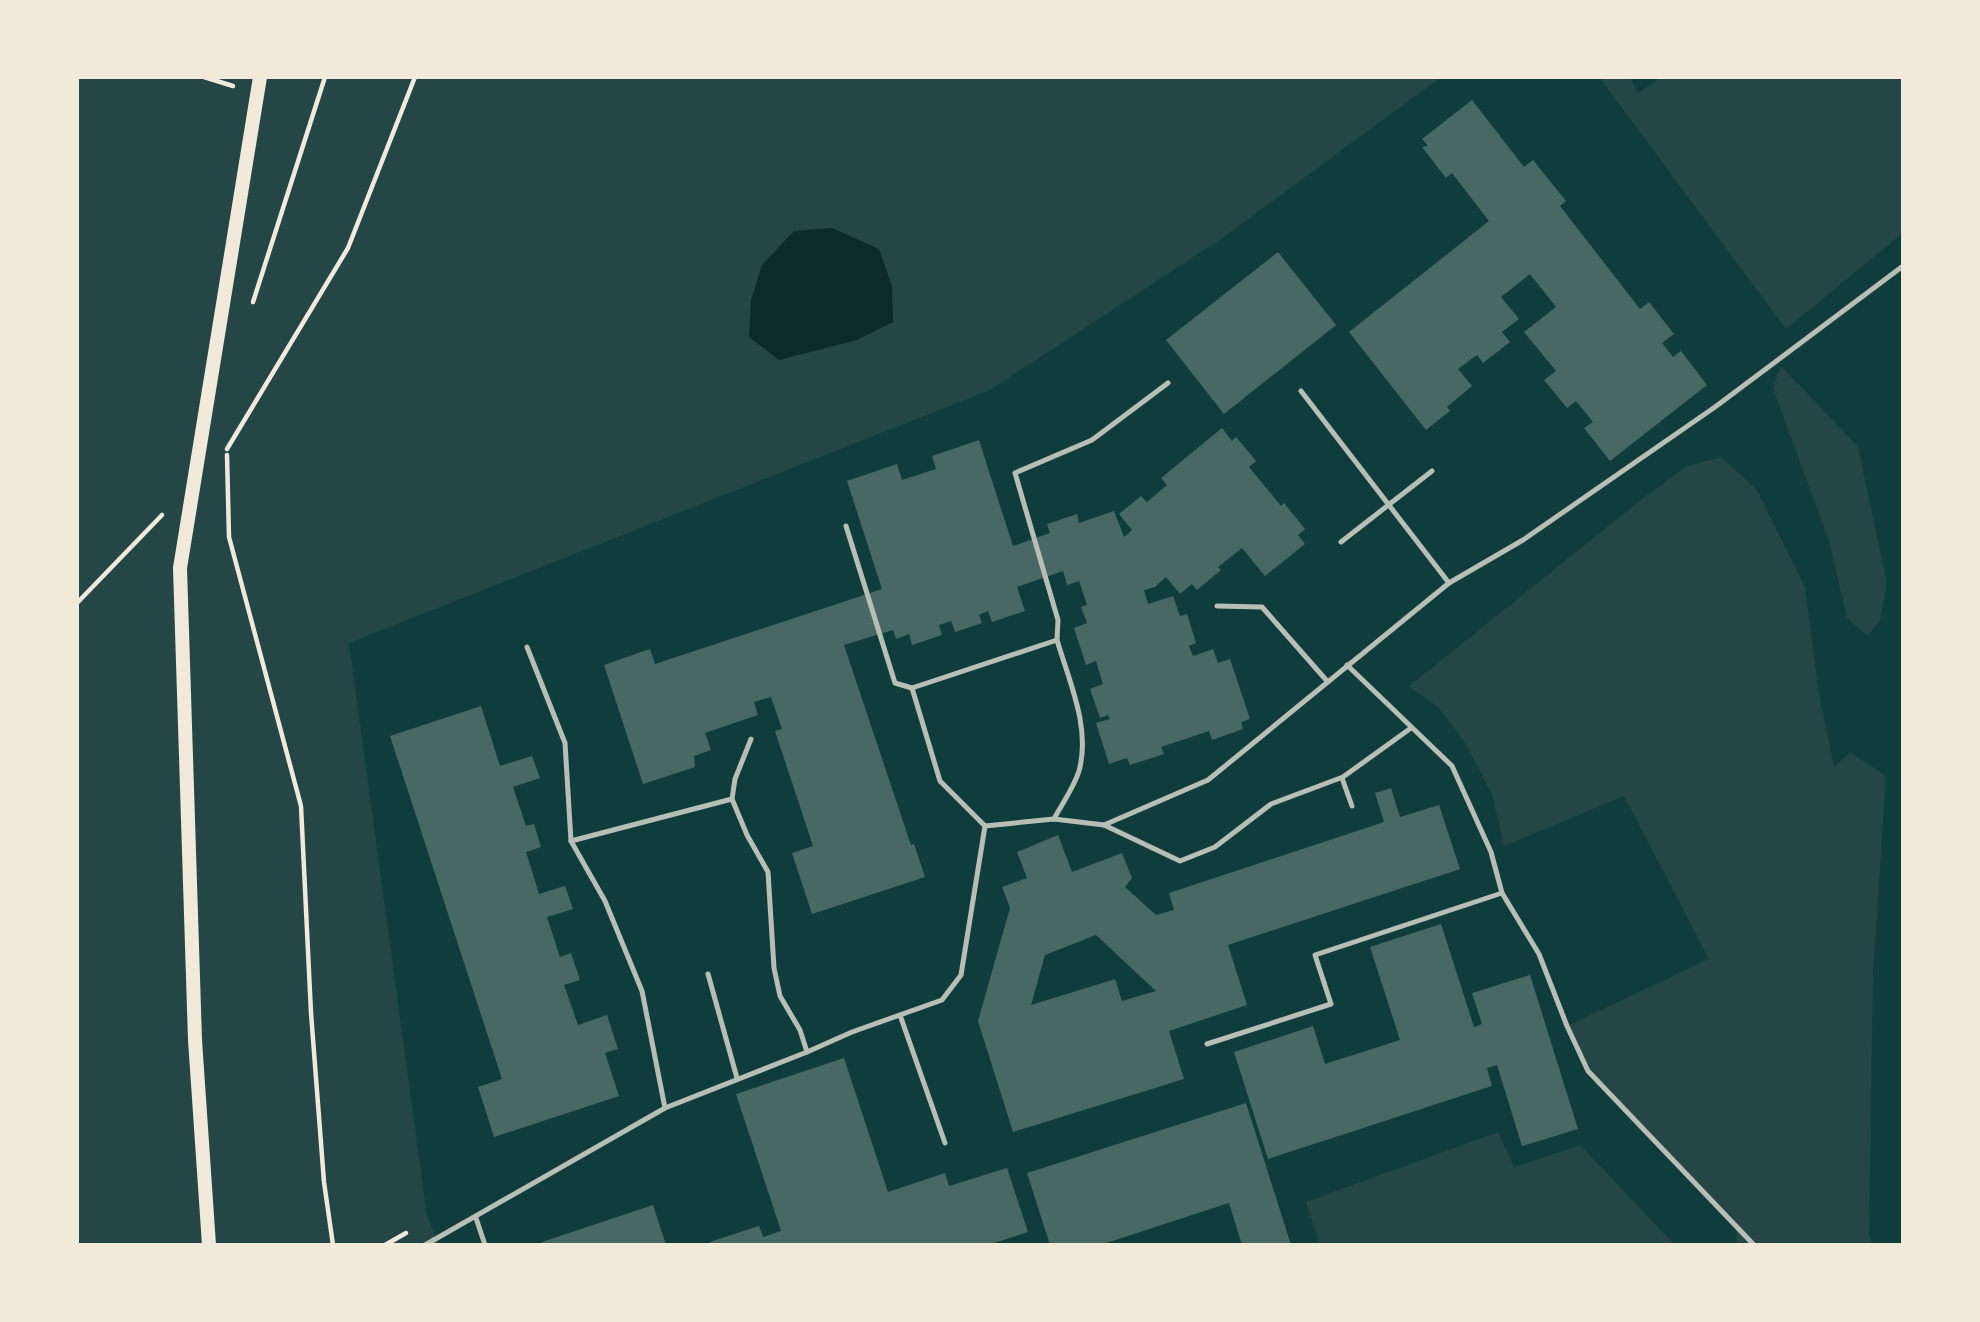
<svg xmlns="http://www.w3.org/2000/svg" width="1980" height="1322" font-family="'Exo 2',sans-serif">
  <rect width="100%" height="100%" fill="#0f3d3e"/>
  <g fill="#244646">
    <polygon points="77,77 1441,77 1221,239 990,390 349,643 427,1216 439,1245 77,1245"/>
    <polygon points="1599,77 1630,77 1638,93 1662,77 1903,77 1903,233 1786,329"/>
    <polygon points="1781,366 1858,447 1887,583 1880,621 1868,636 1847,618 1830,544 1773,388"/>
    <polygon points="1721,457 1757,490 1805,587 1818,688 1834,767 1850,752 1886,776 1873,974 1869,1233 1872,1245 1737,1245 1736,1226 1588,1071 1567,1026 1709,959 1624,796 1504,846 1492,794 1466,744 1439,708 1409,686 1646,496 1687,466"/>
    <polygon points="1498,1132 1514,1167 1580,1145 1675,1245 1320,1245 1306,1202"/>
  </g>
  <polygon fill="#0a2a2b" points="832,228 879,249 892,286 893,322 857,340 779,360 749,337 751,300 762,265 794,231"/>
  <g fill="#486865" fill-rule="evenodd">
    <polygon points="1472,100 1524,167 1533,160 1566,201 1560,206 1640,309 1649,302 1674,334 1662,343 1673,357 1681,351 1707,385 1610,461 1584,428 1593,422 1576,401 1567,408 1544,380 1556,371 1524,332 1556,307 1530,274 1501,297 1519,319 1502,332 1510,342 1483,363 1477,355 1458,369 1472,386 1447,407 1450,411 1426,430 1349,332 1489,221 1452,173 1446,178 1422,147 1428,146 1422,139"/>
    <polygon points="1278,252 1336,325 1224,414 1166,340"/>
    <polygon points="1222,428 1232,441 1236,437 1256,461 1249,467 1281,506 1284,503 1305,529 1298,535 1305,544 1265,576 1242,548 1218,567 1221,570 1197,590 1192,584 1180,594 1166,577 1155,587 1144,590 1148,604 1173,596 1180,616 1187,614 1196,643 1189,646 1193,656 1213,649 1218,663 1230,659 1250,719 1241,722 1243,729 1212,740 1209,731 1161,747 1164,754 1130,765 1127,758 1109,764 1096,723 1110,719 1108,715 1100,718 1090,689 1103,684 1096,661 1086,665 1074,628 1087,623 1081,607 1087,605 1079,581 1067,585 1063,571 1017,587 1025,611 992,622 988,611 979,615 982,623 955,632 951,621 939,625 942,635 912,645 909,634 896,639 893,630 844,645 911,845 914,844 925,877 812,914 792,853 813,846 775,731 782,729 771,697 754,702 758,715 705,733 711,750 694,756 695,767 643,784 604,665 650,649 655,664 882,589 847,481 897,464 902,480 936,469 932,456 979,440 1013,546 1050,533 1047,524 1077,514 1079,523 1114,511 1124,537 1132,530 1119,514 1141,496 1147,502 1167,485 1161,478"/>
    <polygon points="481,706 500,766 532,756 540,778 513,787 526,826 534,824 541,847 526,852 539,894 565,886 573,909 547,917 560,957 571,953 580,980 564,985 578,1025 607,1015 618,1049 605,1053 619,1096 494,1137 478,1087 502,1079 390,736"/>
    <path d="M1391 788 1400 817 1439 805 1460 869 1228 945 1247 1005 1169 1031 1184 1079 1013 1132 978 1021 1010 908 1002 887 1027 878 1017 852 1058 835 1072 872 1122 853 1132 878 1125 887 1156 915 1174 910 1169 893 1384 822 1375 793ZM1096 935 1156 991 1122 1001 1115 979 1031 1005 1045 955Z"/>
    <polygon points="1441,924 1474,1027 1482,1024 1472,993 1530,975 1578,1129 1522,1146 1497,1065 1487,1068 1492,1086 1268,1159 1234,1052 1313,1026 1325,1064 1400,1040 1370,947"/>
    <polygon points="844,1058 888,1192 945,1173 949,1186 1007,1168 1028,1232 988,1245 711,1245 710,1242 759,1226 763,1237 781,1231 736,1094"/>
    <polygon points="1246,1103 1291,1245 1242,1245 1229,1203 1100,1245 1050,1245 1027,1173"/>
    <polygon points="653,1205 666,1245 543,1245 542,1242"/>
  </g>
  <g fill="none" stroke-linecap="round" stroke-linejoin="round">
    <g stroke="#f1e9da" stroke-width="4.5">
      <polyline points="204,77 233,86"/>
      <polyline points="253,302 325,77"/>
      <polyline points="227,449 348,248 415,77"/>
      <polyline points="227,455 229,537 301,806 311,1013 324,1182 333,1245"/>
      <polyline points="77,603 162,515"/>
      <polyline points="385,1245 406,1233"/>
    </g>
    <g stroke="#b8beb3" stroke-width="5">
      <polyline points="1301,391 1449,583"/>
      <polyline points="846,526 895,683 912,688"/>
      <polyline points="1341,542 1432,471"/>
      <polyline points="1217,606 1262,607 1327,681"/>
      <polyline points="1057,640 1058,620 1015,473 1092,440 1168,383"/>
      <polyline points="527,647 565,743 571,841 605,901 642,991 665,1108"/>
      <polyline points="1347,665 1452,766 1491,852 1502,893 1539,954 1567,1026 1588,1071 1754,1245"/>
      <polyline points="1342,778 1352,806"/>
      <polyline points="732,799 747,835 768,872 774,968 780,996 800,1030 807,1052"/>
      <polyline points="1104,825 1180,861 1215,847 1271,804 1343,777 1411,728"/>
      <polyline points="985,826 1054,819 1104,825 1208,780 1449,583 1523,540 1715,407 1903,266"/>
      <polyline points="571,841 732,799 735,779 751,739"/>
      <polyline points="708,974 737,1078"/>
      <polyline points="900,1015 945,1143"/>
      <polyline points="1207,1044 1331,1004 1315,955 1502,893"/>
      <polyline points="476,1218 485,1245"/>
      <path d="M425 1245 665 1108 807 1052 852 1032 942 1000 961 975 985 826 940 781 912 688 1057 640C1069 681 1091 728 1079 771 1074 787 1062 804 1054 819"/>
    </g>
    <polyline stroke="#f1e9da" stroke-width="14" points="209,1245 195,1040 180,568 260,77"/>
  </g>
  <rect width="1980" height="1322" fill="none" stroke="#f1e9da" stroke-width="158"/>
</svg>
